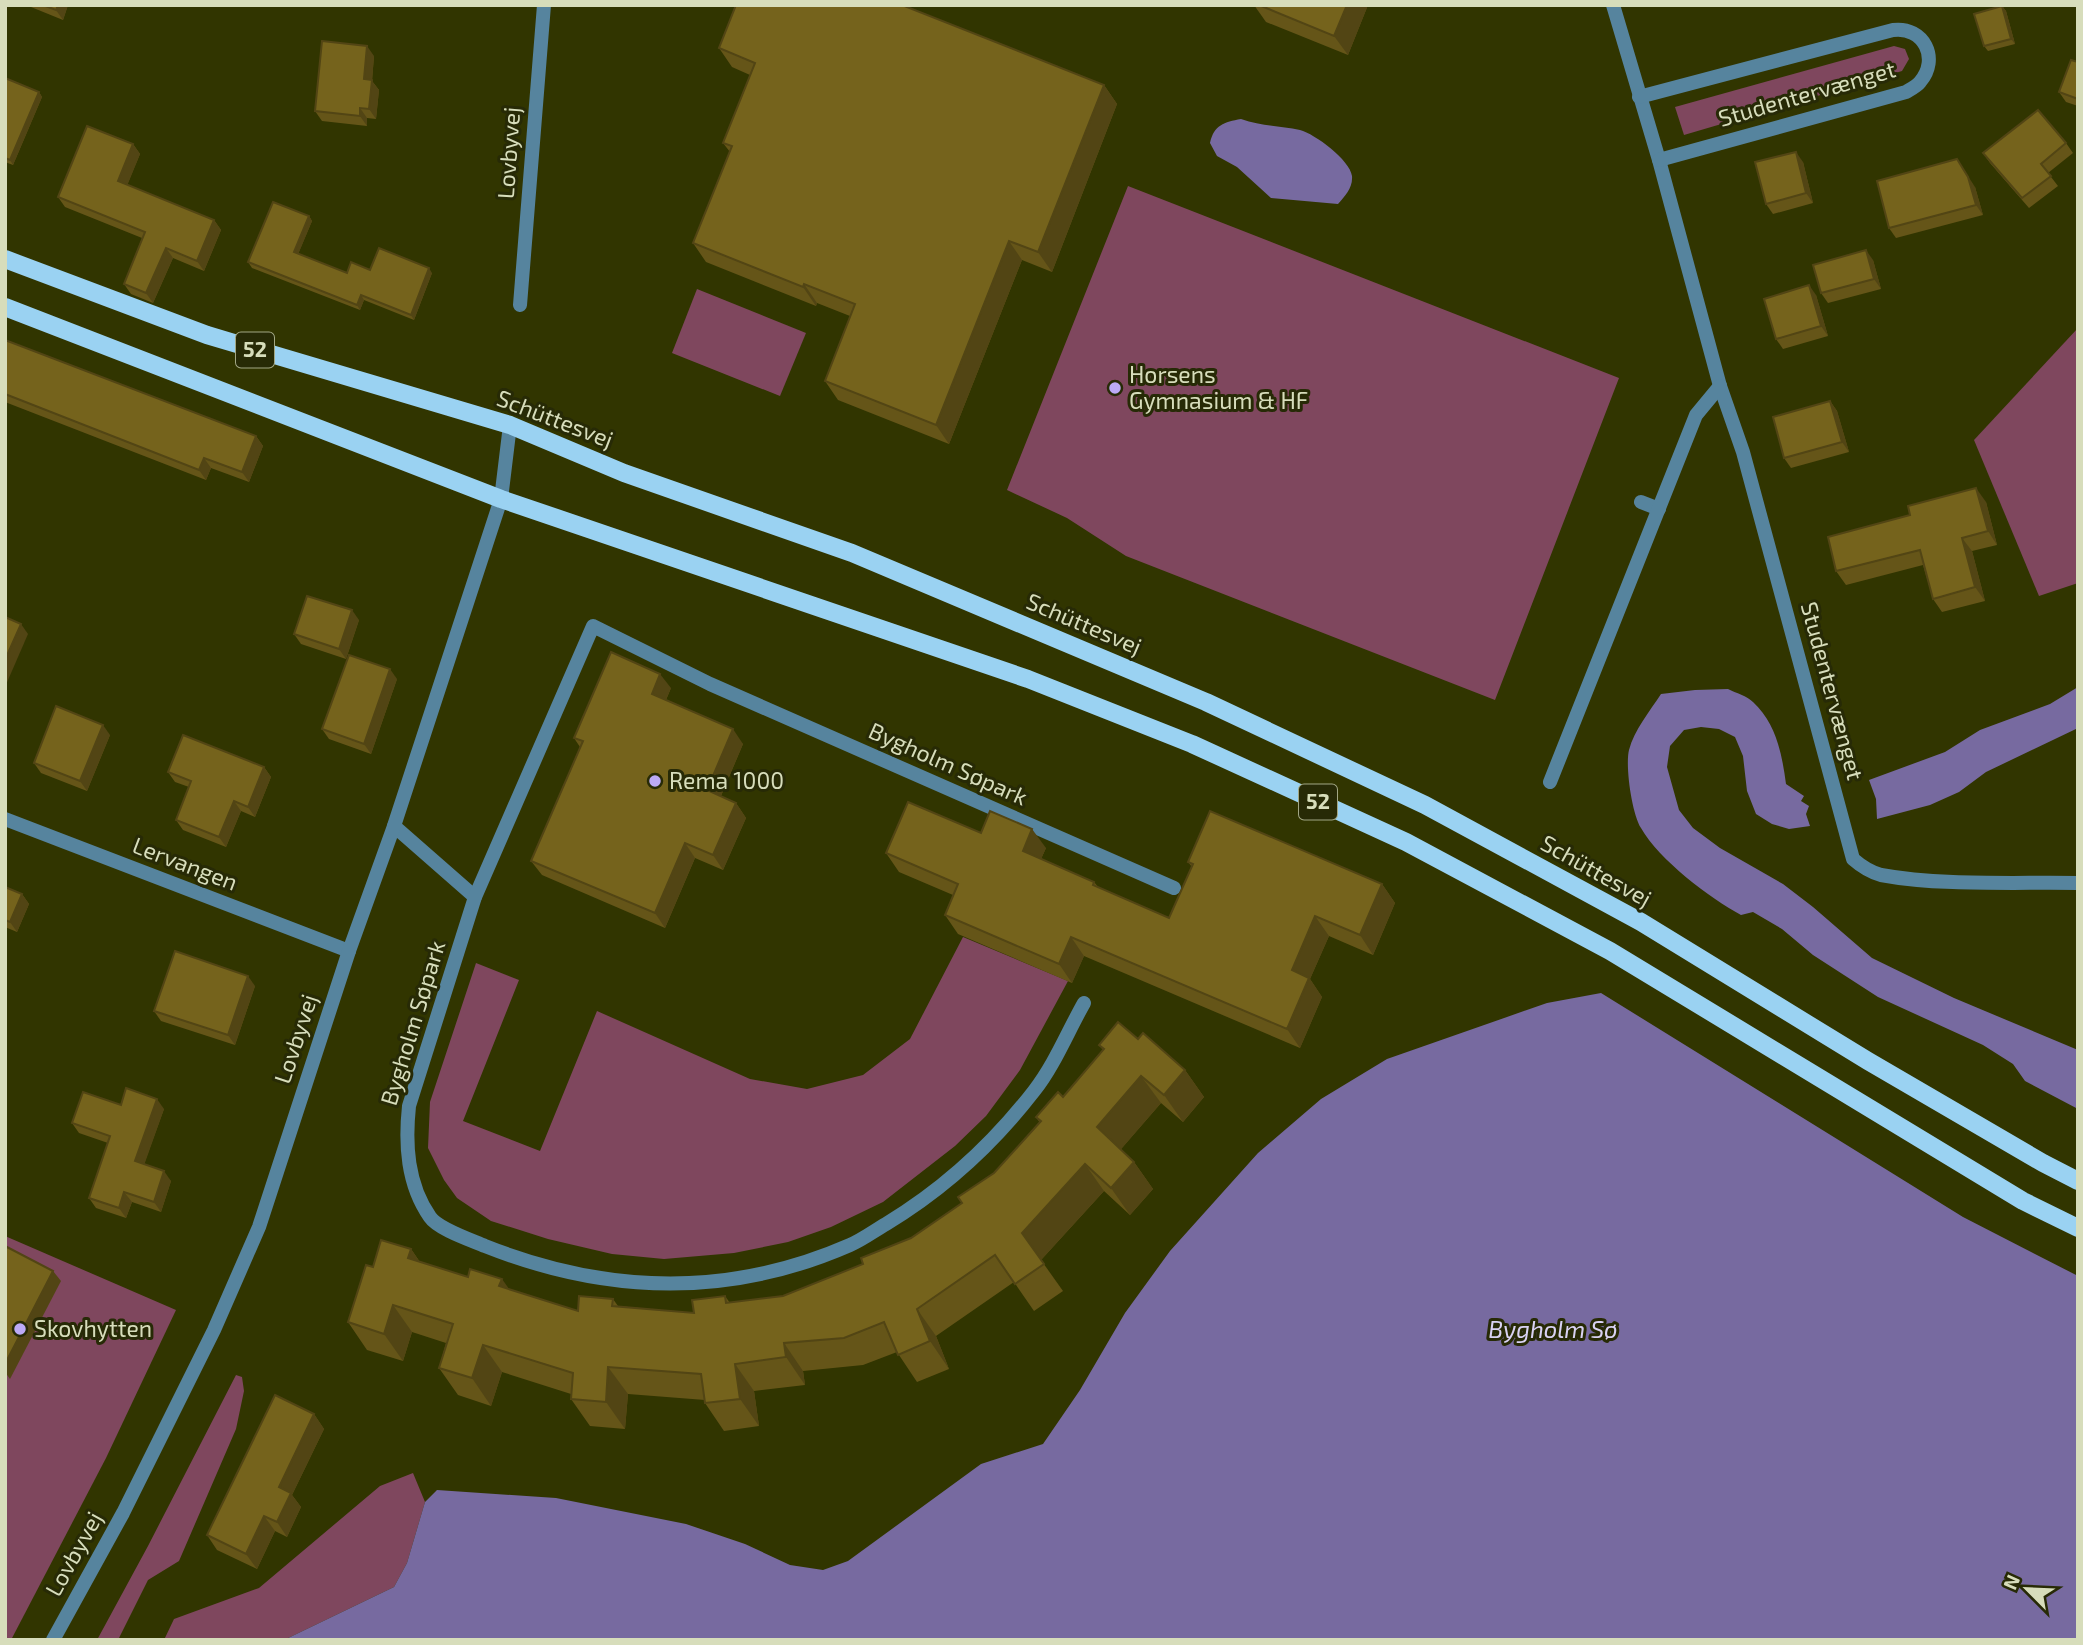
<svg xmlns="http://www.w3.org/2000/svg" width="2083" height="1645" font-family="'Exo 2',sans-serif">
  <rect width="100%" height="100%" fill="#313500"/>
  <g fill="#7f475e">
    <polygon points="1894,46 1905,49 1909,59 1902,71 1684,135 1675,107"/>
    <polygon points="1128,186 1619,378 1495,700 1126,556 1067,518 1007,490"/>
    <polygon points="697,289 806,333 780,396 672,353"/>
    <polygon points="2078,328 2078,583 2039,596 1974,440"/>
    <polygon points="963,937 1068,981 1020,1070 986,1116 955,1146 883,1202 831,1227 788,1242 734,1253 664,1259 612,1254 548,1239 491,1221 457,1198 444,1180 428,1148 430,1102 476,963 519,980 463,1121 540,1151 597,1011 750,1079 807,1089 863,1075 910,1039"/>
    <polygon points="5,1236 176,1310 106,1458 11,1640 5,1640"/>
    <polygon points="236,1375 242,1377 244,1391 236,1429 179,1561 148,1580 118,1640 97,1640 148,1546"/>
    <polygon points="413,1473 425,1502 407,1563 394,1587 284,1640 164,1640 174,1619 259,1588 380,1486"/>
  </g>
  <g fill="#776aa0">
    <path d="M1241 119C1261 126 1280 126 1300 130 1315 134 1350 160 1352 176 1353 188 1345 196 1338 204L1271 198 1237 167 1217 156 1210 143C1214 125 1224 122 1241 119Z"/>
    <polygon points="2078,687 2078,728 1986,772 1959,792 1930,805 1877,819 1876,799 1869,780 1945,752 1980,730 2050,704"/>
    <path d="M1728 689C1736 693 1747 696 1753 702 1776 723 1782 754 1786 784L1804 796 1801 801 1809 806 1806 814 1810 826 1789 829 1772 824 1756 814 1747 791 1743 756 1735 737 1719 729 1701 727 1684 730 1670 746 1667 767 1679 810 1693 828 1720 848 1783 884 1813 907 1872 958 1954 998 2078 1050V1109L2025 1081 2013 1064 1983 1045 1878 997 1813 955 1782 929 1753 912 1741 915C1710 898 1659 860 1641 828 1632 814 1625 766 1629 750 1634 730 1650 711 1661 694L1695 690Z"/>
    <polygon points="1601,993 1963,1217 2078,1276 2078,1639 284,1640 394,1587 407,1563 425,1502 437,1490 556,1498 686,1524 745,1544 790,1565 823,1570 848,1561 981,1464 1043,1444 1080,1390 1125,1313 1170,1251 1258,1153 1321,1099 1387,1059 1547,1003"/>
  </g>
  <g fill="none" stroke-linecap="round" stroke-linejoin="round">
    <g stroke="#56849e" stroke-width="14">
      <path d="M1613 5 1659 160 1720 386 1743 452 1853 859C1861 866 1870 872 1881 875 1940 886 2016 882 2078 883"/>
      <path d="M1639 97 1893 30C1924 26 1940 59 1920 82 1917 86 1911 89 1906 92L1659 160"/>
      <polyline points="520,305 544,5"/>
      <polyline points="501,499 510,425"/>
      <polyline points="1641,502 1659,509"/>
      <polyline points="1550,782 1696,415 1720,386"/>
      <polyline points="5,819 349,951"/>
      <polyline points="394,826 475,897"/>
      <path d="M1084 1003C1068 1031 1054 1066 1034 1091 993 1144 944 1189 886 1224 874 1231 862 1240 850 1245 729 1298 606 1294 485 1246 471 1240 438 1229 430 1217 407 1184 405 1144 409 1106L475 897 593 626 710 684 1174 888"/>
    </g>
    <polyline stroke="#56849e" stroke-width="14" points="53,1640 123,1513 214,1330 259,1227 349,951 394,826 501,499"/>
    <g stroke="#9ad2f2" stroke-width="18">
      <polyline points="5,259 207,335 510,425 624,473 852,553 1206,702 1425,805 1641,922 1868,1061 2043,1163 2078,1181"/>
      <polyline points="5,307 501,499 1028,679 1192,744 1406,842 1610,951 2023,1201 2078,1228"/>
    </g>
  </g>
  <g fill="#655518">
    <polygon points="29,5 68,5 63,20 31,7"/>
    <polygon points="1254,5 1368,5 1348,55 1266,22"/>
    <polygon points="2002,6 2006,11 2015,44 1988,51 1984,46"/>
    <polygon points="719,48 1104,85 1117,104 1052,272 1022,260 949,444 838,400 825,381 850,316 817,303 816,306 706,262 693,243 730,152 723,143 750,75 732,67"/>
    <polygon points="374,56 372,81 379,90 376,119 367,118 367,126 322,121 315,111"/>
    <polygon points="2078,62 2078,106 2066,102 2059,92"/>
    <polygon points="5,78 39,92 42,97 13,165 5,162"/>
    <polygon points="2066,143 2073,153 2048,173 2058,186 2029,208 1990,163 1983,153"/>
    <polygon points="133,144 140,154 127,185 214,220 221,230 204,271 173,258 153,303 131,294 124,284 142,238 65,207 58,197"/>
    <polygon points="1803,162 1813,203 1773,214 1766,204"/>
    <polygon points="1975,187 1983,215 1896,238 1889,228"/>
    <polygon points="309,216 312,221 298,254 347,273 370,270 432,273 414,320 364,300 360,310 252,268 248,262"/>
    <polygon points="1873,260 1881,289 1828,303 1821,293"/>
    <polygon points="1816,295 1828,336 1783,349 1776,339"/>
    <polygon points="5,340 256,436 263,446 249,482 211,468 206,480 5,402"/>
    <polygon points="1830,401 1837,411 1849,452 1791,468 1784,458"/>
    <polygon points="1986,502 1997,545 1972,551 1985,601 1942,612 1933,599 1923,565 1846,585 1836,571"/>
    <polygon points="359,620 346,659 301,644 294,634"/>
    <polygon points="397,679 371,754 329,739 322,729"/>
    <polygon points="671,688 666,700 743,744 721,796 736,803 746,818 723,870 695,858 665,928 542,875 531,861 580,747 574,738"/>
    <polygon points="110,735 87,791 41,773 34,763"/>
    <polygon points="264,767 271,777 255,817 241,811 226,847 183,830 176,820 189,787 175,782 168,772"/>
    <polygon points="981,833 1046,848 1041,859 1094,882 1099,888 1169,918 1192,867 1188,862 1382,884 1395,903 1373,955 1329,936 1310,979 1322,997 1300,1048 1084,956 1072,983 958,934 945,915 953,895 899,872 886,853"/>
    <polygon points="5,887 22,894 29,904 17,932 5,927"/>
    <polygon points="255,986 235,1045 161,1021 154,1011"/>
    <polygon points="1138,1039 1185,1070 1204,1097 1183,1122 1161,1103 1121,1149 1134,1162 1153,1189 1130,1215 1104,1191 1041,1260 1063,1291 1034,1311 1014,1282 936,1336 949,1369 917,1382 897,1352 863,1365 803,1371 805,1385 754,1391 759,1426 724,1431 705,1403 705,1400 628,1394 625,1429 590,1426 571,1399 571,1394 502,1372 491,1406 458,1395 439,1368 446,1343 412,1332 403,1361 367,1350 348,1322 373,1267 411,1249 420,1262 578,1311 613,1299 618,1306 694,1313 725,1296 730,1303 783,1296 863,1264 911,1238 962,1203 994,1173 1040,1123 1036,1117 1063,1097 1103,1050 1099,1045"/>
    <polygon points="121,1105 164,1109 144,1164 171,1181 161,1212 132,1202 126,1218 96,1208 89,1198 108,1143 79,1133 72,1123"/>
    <polygon points="314,1414 324,1429 292,1495 301,1507 287,1537 275,1531 257,1569 217,1550 207,1535"/>
  </g>
  <g fill="#524514">
    <polygon points="58,5 68,5 63,20 56,10"/>
    <polygon points="1347,5 1368,5 1348,55 1334,36"/>
    <polygon points="2002,6 2006,11 2015,44 2011,39"/>
    <polygon points="367,46 374,56 372,81 379,90 376,119 369,109 364,79"/>
    <polygon points="1104,85 1117,104 1052,272 1038,252"/>
    <polygon points="39,92 42,97 13,165 10,160"/>
    <polygon points="360,108 367,118 367,126 360,116"/>
    <polygon points="133,144 140,154 125,191 118,181"/>
    <polygon points="1796,152 1803,162 1813,203 1806,193"/>
    <polygon points="1957,159 1975,187 1983,215 1976,205"/>
    <polygon points="309,216 312,221 297,257 294,252"/>
    <polygon points="214,220 221,230 204,271 197,261"/>
    <polygon points="1009,241 1022,260 949,444 936,425"/>
    <polygon points="166,248 173,258 153,303 146,293"/>
    <polygon points="1866,250 1873,260 1881,289 1874,279"/>
    <polygon points="429,268 432,273 414,320 411,315"/>
    <polygon points="804,284 817,303 816,306 803,287"/>
    <polygon points="1809,285 1816,295 1828,336 1821,326"/>
    <polygon points="361,295 364,300 360,310 357,305"/>
    <polygon points="1830,401 1837,411 1849,452 1842,442"/>
    <polygon points="256,436 263,446 249,482 242,472"/>
    <polygon points="204,458 211,468 206,480 199,470"/>
    <polygon points="1976,488 1986,502 1997,545 1988,531"/>
    <polygon points="1962,538 1972,551 1985,601 1975,587"/>
    <polygon points="352,610 359,620 346,659 339,649"/>
    <polygon points="21,624 28,634 5,687 5,660"/>
    <polygon points="390,669 397,679 371,754 364,744"/>
    <polygon points="660,674 671,688 662,709 652,694"/>
    <polygon points="103,725 110,735 87,791 80,781"/>
    <polygon points="733,729 743,744 717,805 707,790"/>
    <polygon points="264,767 271,777 255,817 248,807"/>
    <polygon points="234,801 241,811 226,847 219,837"/>
    <polygon points="736,803 746,818 723,870 713,855"/>
    <polygon points="1032,829 1046,848 1036,870 1023,851"/>
    <polygon points="685,843 695,858 665,928 655,913"/>
    <polygon points="1382,884 1395,903 1373,955 1360,935"/>
    <polygon points="22,894 29,904 17,932 10,922"/>
    <polygon points="1315,916 1329,936 1310,979 1322,997 1300,1048 1287,1029 1292,970"/>
    <polygon points="1071,937 1084,956 1072,983 1059,964"/>
    <polygon points="248,976 255,986 235,1045 228,1035"/>
    <polygon points="1185,1070 1204,1097 1183,1122 1164,1095"/>
    <polygon points="1141,1076 1161,1103 1116,1155 1097,1127"/>
    <polygon points="157,1099 164,1109 142,1171 135,1161"/>
    <polygon points="1134,1162 1153,1189 1130,1215 1111,1188"/>
    <polygon points="1085,1164 1104,1191 1041,1260 1063,1291 1022,1233"/>
    <polygon points="164,1171 171,1181 161,1212 154,1202"/>
    <polygon points="124,1192 132,1202 126,1218 119,1208"/>
    <polygon points="411,1249 430,1277 408,1258"/>
    <polygon points="53,1271 61,1281 10,1379 5,1372 5,1364"/>
    <polygon points="502,1279 521,1306 499,1286"/>
    <polygon points="393,1305 412,1332 403,1361 384,1334"/>
    <polygon points="917,1309 936,1336 949,1369 930,1341"/>
    <polygon points="784,1343 803,1371 805,1385 786,1357"/>
    <polygon points="483,1345 502,1372 491,1406 472,1378"/>
    <polygon points="735,1364 754,1391 759,1426 740,1399"/>
    <polygon points="608,1367 628,1394 625,1429 606,1402"/>
    <polygon points="314,1414 324,1429 292,1495 301,1507 287,1537 277,1522 279,1487"/>
    <polygon points="264,1516 275,1531 257,1569 246,1554"/>
  </g>
  <g fill="#75631c" stroke="#524514" stroke-width="2">
    <polygon points="43,5 58,5 56,10"/>
    <polygon points="736,5 902,5 1104,85 1038,252 1009,241 936,425 825,381 855,304 804,284 803,287 693,243 732,146 723,143 755,63 719,48"/>
    <polygon points="1259,5 1347,5 1334,36"/>
    <polygon points="2002,6 2011,39 1984,46 1974,14"/>
    <polygon points="322,41 367,46 364,79 372,80 369,109 360,108 360,116 315,111"/>
    <polygon points="2071,60 2078,62 2078,99 2059,92"/>
    <polygon points="5,78 39,92 10,160 5,158"/>
    <polygon points="2038,110 2066,143 2041,164 2051,176 2022,198 1983,153"/>
    <polygon points="87,126 133,144 118,181 214,220 197,261 166,248 146,293 124,284 145,232 58,197"/>
    <polygon points="1796,152 1806,193 1766,204 1755,162"/>
    <polygon points="1957,159 1968,177 1976,205 1889,228 1877,181"/>
    <polygon points="273,202 309,216 294,252 347,273 351,262 370,270 379,248 429,268 411,315 361,295 357,305 248,262"/>
    <polygon points="1866,250 1874,279 1821,293 1813,265"/>
    <polygon points="1809,285 1821,326 1776,339 1764,299"/>
    <polygon points="5,340 256,436 242,472 204,458 199,470 5,394"/>
    <polygon points="1830,401 1842,442 1784,458 1773,417"/>
    <polygon points="1976,488 1988,531 1962,538 1975,587 1933,599 1920,550 1836,571 1828,537 1910,515 1908,506"/>
    <polygon points="307,596 352,610 339,649 294,634"/>
    <polygon points="5,617 21,624 5,660"/>
    <polygon points="611,652 660,674 652,694 733,729 707,790 736,803 713,855 685,843 655,913 531,861 583,741 574,738"/>
    <polygon points="349,655 390,669 364,744 322,729"/>
    <polygon points="56,706 103,725 80,781 34,763"/>
    <polygon points="183,735 264,767 248,807 234,801 219,837 176,820 191,781 168,772"/>
    <polygon points="908,802 981,833 990,811 1032,829 1023,851 1094,882 1093,885 1169,918 1193,864 1188,862 1210,811 1382,884 1360,935 1315,916 1292,970 1309,978 1287,1029 1071,937 1059,964 945,915 958,884 886,853"/>
    <polygon points="5,887 22,894 10,922 5,920"/>
    <polygon points="175,951 248,976 228,1035 154,1011"/>
    <polygon points="1118,1022 1138,1039 1143,1033 1185,1070 1164,1095 1141,1076 1097,1127 1134,1162 1111,1188 1085,1164 1022,1233 1044,1264 1015,1284 995,1255 917,1309 930,1341 898,1355 884,1322 844,1338 784,1343 786,1357 735,1364 740,1399 705,1403 701,1374 608,1367 606,1402 571,1399 573,1373 483,1345 472,1378 439,1368 453,1324 393,1305 384,1334 348,1322 366,1265 373,1267 381,1240 411,1249 408,1258 468,1277 470,1269 502,1279 499,1286 578,1311 579,1296 613,1299 612,1306 694,1313 692,1300 725,1296 726,1303 783,1296 863,1264 861,1258 911,1238 962,1203 958,1197 994,1173 1041,1121 1036,1117 1058,1092 1063,1097 1104,1049 1099,1045"/>
    <polygon points="126,1088 157,1099 135,1161 164,1171 154,1202 124,1192 119,1208 89,1198 110,1136 72,1123 83,1092 121,1105"/>
    <polygon points="5,1246 53,1271 5,1364"/>
    <polygon points="275,1395 314,1414 279,1487 291,1493 277,1522 264,1516 246,1554 207,1535"/>
  </g>
  <g fill="#bcaaf6" stroke="#272a06" stroke-width="2.5">
    <circle cx="1115" cy="388" r="7"/>
    <circle cx="655" cy="781" r="7"/>
    <circle cx="20" cy="1329" r="7"/>
  </g>
  <g text-anchor="middle" stroke-width="6" stroke-linejoin="round" paint-order="stroke">
    <g fill="#272a06" stroke="#a2a785" stroke-width="2">
      <rect x="236" y="332.5" width="38" height="35" rx="5"/>
      <rect x="1299" y="784.5" width="38" height="35" rx="5"/>
    </g>
    <g font-size="21" font-weight="bold" fill="#d7ddbb">
      <text x="255" y="357">52</text>
      <text x="1318" y="809">52</text>
    </g>
    <g font-size="23" fill="#d7ddbb" stroke="#272a06">
      <text transform="translate(1807 94) rotate(-16)" y="8">Studentervænget</text>
      <text transform="translate(509 153) rotate(-86)" y="8">Lovbyvej</text>
      <text transform="translate(555 419) rotate(21)" y="8">Schüttesvej</text>
      <text transform="translate(1084 624) rotate(23)" y="8">Schüttesvej</text>
      <text transform="translate(1832 691) rotate(75)" y="8">Studentervænget</text>
      <text transform="translate(948 764) rotate(24)" y="8">Bygholm Søpark</text>
      <text transform="translate(185 864) rotate(21)" y="8">Lervangen</text>
      <text transform="translate(1596 871) rotate(29)" y="8">Schüttesvej</text>
      <text transform="translate(413 1023) rotate(-73)" y="8">Bygholm Søpark</text>
      <text transform="translate(296 1039) rotate(-72)" y="8">Lovbyvej</text>
      <text transform="translate(74 1554) rotate(-61)" y="8">Lovbyvej</text>
    </g>
    <g font-size="23" fill="#d7ddbb" stroke="#272a06" text-anchor="start">
      <text x="1129" y="383">Horsens<tspan x="1129" dy="26">Gymnasium &amp; HF</tspan></text>
      <text x="669" y="789">Rema 1000</text>
      <text x="34" y="1337">Skovhytten</text>
    </g>
    <g font-size="24" font-style="italic" fill="#d9d2f3" stroke="#272a06">
      <text x="1553" y="1338">Bygholm Sø</text>
    </g>
  </g>
  <rect width="2083" height="1645" fill="none" stroke="#d7ddbb" stroke-width="14"/>
  <g transform="translate(2027 1589) rotate(294)" stroke="#272a06" stroke-width="5" paint-order="stroke">
  <path d="M0-5L12 26L0 18L-12 26Z" fill="#d7ddbb"/>
  <text y="-10" font-size="19" font-weight="bold" text-anchor="middle" fill="#d7ddbb">N</text>
  </g>
</svg>
